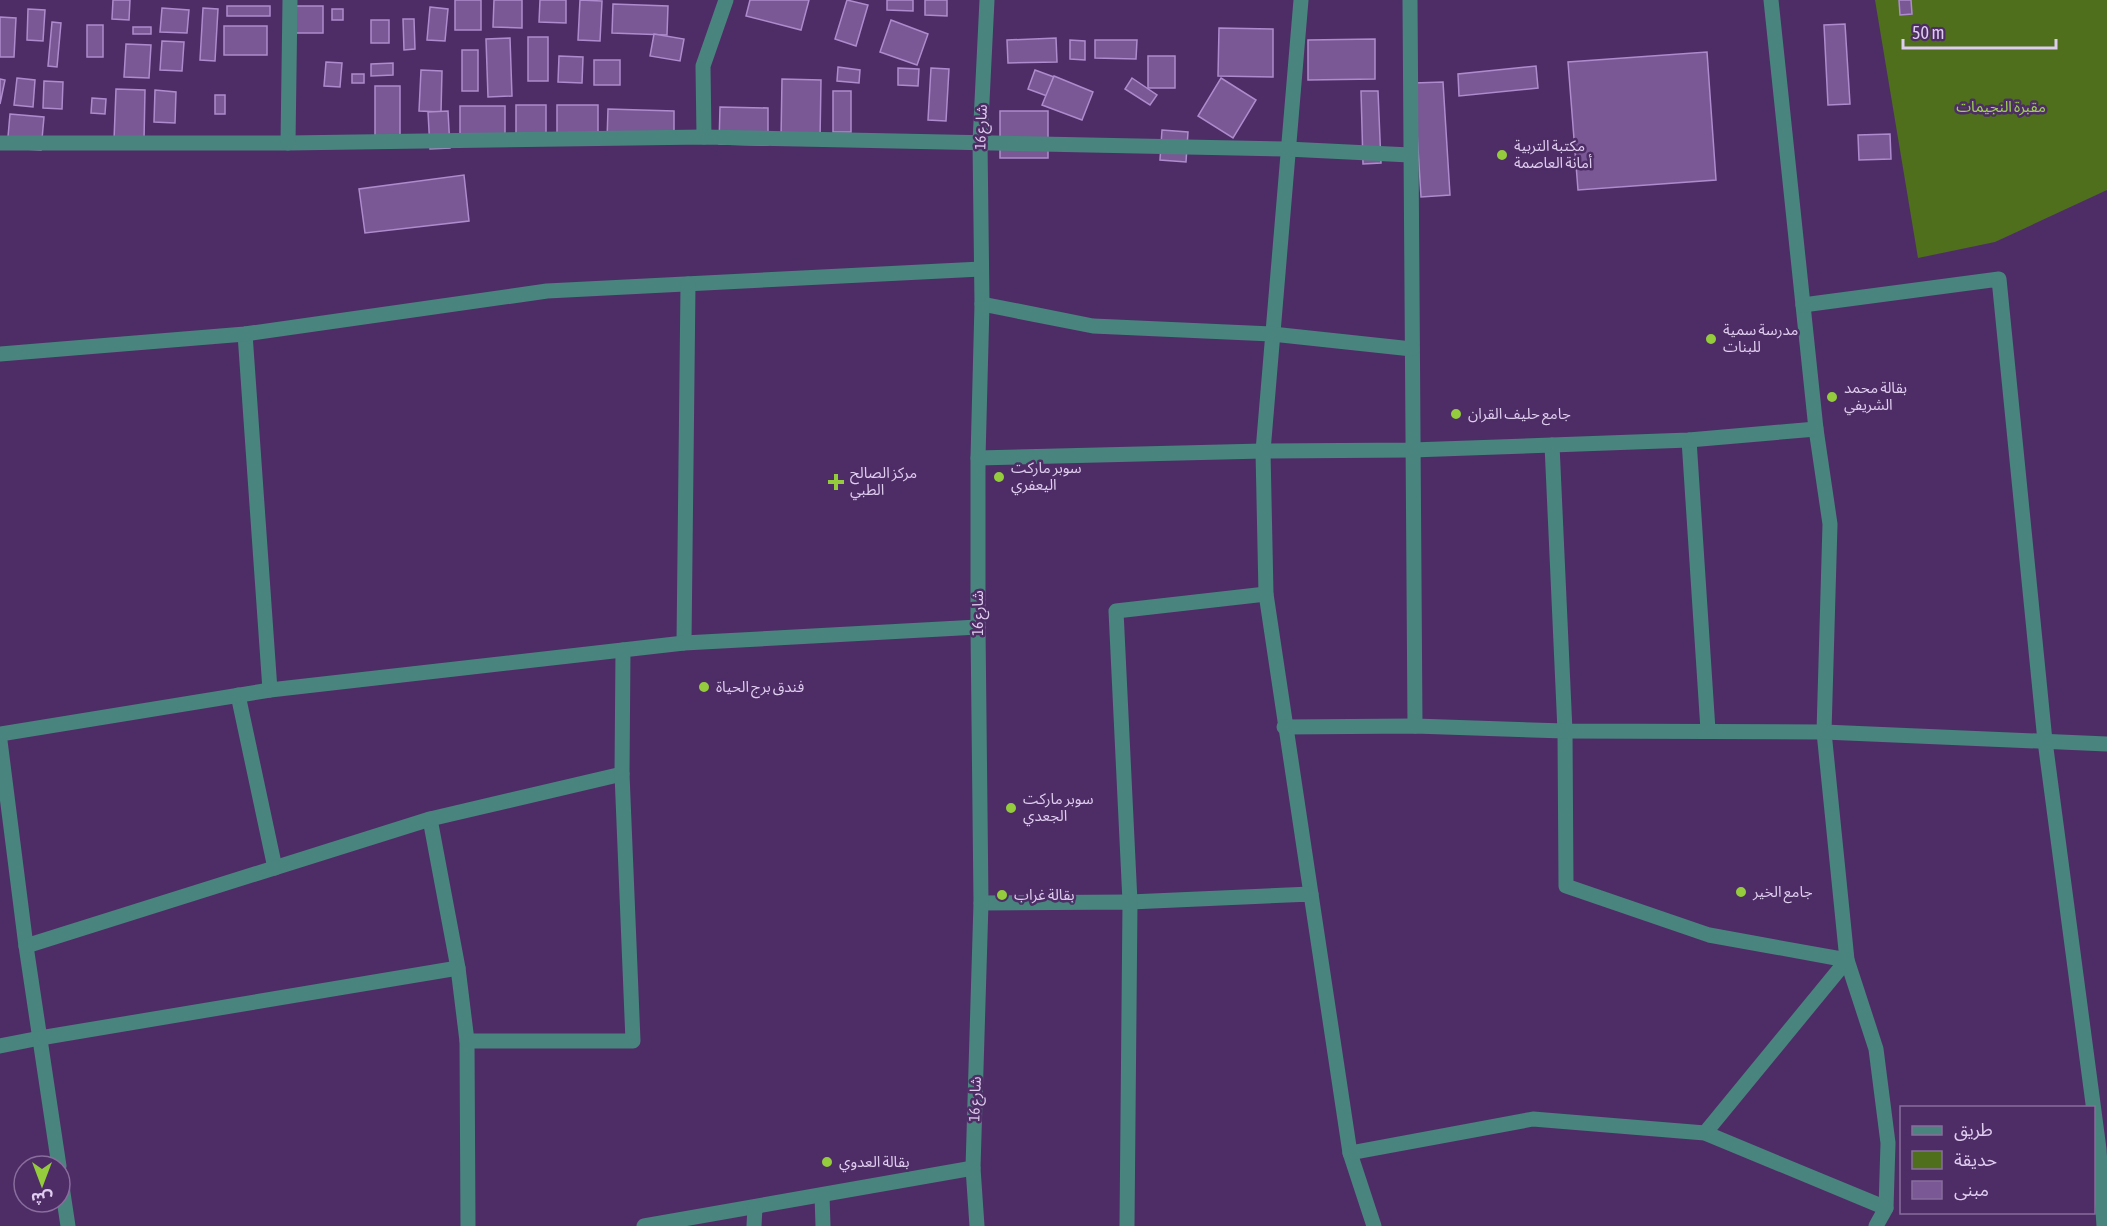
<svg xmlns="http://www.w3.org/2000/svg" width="2107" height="1226" font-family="'Asap Condensed','Noto Sans Arabic',sans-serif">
  <rect width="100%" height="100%" fill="#4e2d66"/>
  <polygon fill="#4f6f1d" points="1875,0 2107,0 2107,190 1995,242 1918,258"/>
  <g fill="#7a5895" stroke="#ae8bcc" stroke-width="1.5">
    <polygon points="113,0 130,0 129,20 112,19"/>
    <rect x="455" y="0" width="26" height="30"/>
    <polygon points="494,0 522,0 522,28 493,27"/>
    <polygon points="540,0 566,0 566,23 539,22"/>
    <polygon points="580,0 602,1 600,41 578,40"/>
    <polygon points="750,0 809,0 801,30 746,16"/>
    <polygon points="847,0 868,5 856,46 835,39"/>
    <polygon points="887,0 913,0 913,11 887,10"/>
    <polygon points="925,0 947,0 947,16 925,15"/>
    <polygon points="1899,0 1911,0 1912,14 1900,15"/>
    <polygon points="613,4 668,6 667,35 612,33"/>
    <rect x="227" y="6" width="43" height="10"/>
    <rect x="295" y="6" width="28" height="27"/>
    <polygon points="430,7 448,9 445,41 427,40"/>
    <polygon points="162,8 189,10 187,33 160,32"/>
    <polygon points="203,8 218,9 215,61 200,60"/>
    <polygon points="28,9 45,10 43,41 27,40"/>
    <rect x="332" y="9" width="11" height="11"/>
    <polygon points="0,17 16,18 14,57 0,57"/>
    <polygon points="403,19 414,19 415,49 404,50"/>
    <rect x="371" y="20" width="18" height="23"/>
    <polygon points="891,20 928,34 917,65 880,52"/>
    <polygon points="52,22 61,23 57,67 48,66"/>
    <polygon points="1845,24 1850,104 1828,105 1824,25"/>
    <rect x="87" y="25" width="16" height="32"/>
    <rect x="224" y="26" width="43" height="29"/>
    <rect x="133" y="27" width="18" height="7"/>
    <polygon points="1219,28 1273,29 1273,77 1218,76"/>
    <polygon points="654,34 684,39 680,61 650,56"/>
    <rect x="528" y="37" width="20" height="44"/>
    <polygon points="510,38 512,96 488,97 486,39"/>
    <polygon points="1056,38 1057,62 1008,63 1007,40"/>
    <polygon points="1375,39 1375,79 1308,80 1308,40"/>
    <polygon points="1070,40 1085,41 1085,60 1070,59"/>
    <polygon points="1095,40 1137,40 1136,59 1095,58"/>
    <polygon points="162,41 184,42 182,71 160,70"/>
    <polygon points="126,44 151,45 149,78 124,77"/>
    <rect x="462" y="50" width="16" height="41"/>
    <polygon points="1707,52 1716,180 1578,190 1568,62"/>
    <polygon points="559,56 583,57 582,83 558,82"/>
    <rect x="1148" y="56" width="27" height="32"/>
    <rect x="594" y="60" width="26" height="25"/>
    <polygon points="326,62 342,63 340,87 324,86"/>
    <polygon points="393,63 393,75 371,76 371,64"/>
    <polygon points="1536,66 1538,88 1459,96 1458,74"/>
    <polygon points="838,67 860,70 859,83 837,81"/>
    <polygon points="898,68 919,69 918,86 898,85"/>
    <polygon points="931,68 949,69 946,121 928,120"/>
    <polygon points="421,70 442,71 441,112 419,111"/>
    <polygon points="1035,70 1054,77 1047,96 1028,89"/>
    <rect x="352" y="74" width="12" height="9"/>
    <polygon points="1054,76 1093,92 1082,120 1042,105"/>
    <polygon points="17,78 35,80 33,107 14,105"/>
    <polygon points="1132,78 1157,95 1150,105 1125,89"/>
    <polygon points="1221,78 1256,100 1233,138 1198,116"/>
    <polygon points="0,79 5,80 0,104"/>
    <polygon points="782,79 821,80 820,140 781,139"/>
    <polygon points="44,81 63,82 62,109 43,108"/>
    <polygon points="1443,82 1450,195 1421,197 1414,83"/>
    <rect x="375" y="86" width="25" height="55"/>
    <polygon points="116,89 145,90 144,140 114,140"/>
    <polygon points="155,90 176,92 175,123 154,122"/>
    <rect x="833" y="91" width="18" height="41"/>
    <polygon points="1361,91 1378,91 1381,163 1363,164"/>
    <rect x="215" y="95" width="10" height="19"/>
    <polygon points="92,98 106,99 105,114 91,113"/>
    <rect x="516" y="105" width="30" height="33"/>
    <rect x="557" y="105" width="41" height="33"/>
    <rect x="460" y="106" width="45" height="28"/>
    <polygon points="720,107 768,108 768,145 719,144"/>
    <polygon points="608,109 674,111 674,141 607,140"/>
    <polygon points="448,111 450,148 430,149 428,112"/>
    <rect x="1000" y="111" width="48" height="47"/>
    <polygon points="10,114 44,117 41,150 7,148"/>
    <polygon points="1162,130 1188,132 1186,162 1160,160"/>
    <polygon points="1890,134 1891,159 1859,160 1858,135"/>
    <polygon points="464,175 469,221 365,233 359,189"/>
  </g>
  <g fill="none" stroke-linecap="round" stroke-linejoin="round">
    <g stroke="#4a847f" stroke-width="15">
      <polyline points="1301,0 1263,451 1266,594 1311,894"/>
      <polyline points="1410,0 1415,726"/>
      <polyline points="1771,0 1816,429 1830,524 1824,732 1847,960 1876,1049 1888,1143 1886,1208 1876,1226"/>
      <polyline points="704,137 703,66 726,0"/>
      <polyline points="0,143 288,143 704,137 1287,149 1410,155"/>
      <polyline points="288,143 290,0"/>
      <polyline points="982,304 1093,326 1272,334 1412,349"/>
      <polyline points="1803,305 1999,279 2045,741 2099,1149 2104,1226"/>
      <polyline points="245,334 270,690"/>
      <polyline points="0,354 245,334 547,291 981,269"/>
      <polyline points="1689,440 1708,730"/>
      <polyline points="1552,445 1565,731 1566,886 1709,935 1847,960 1705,1133"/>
      <polyline points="978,458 1263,451 1412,450 1552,445 1689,440 1816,429"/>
      <polyline points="1266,594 1116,611 1130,902 1311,894 1350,1153 1374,1226"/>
      <polyline points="684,643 688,284"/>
      <polyline points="238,695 275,868"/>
      <polyline points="1284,727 1415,726 1565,731 1824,732 2107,744"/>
      <polyline points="0,734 270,690 684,643 978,627"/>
      <polyline points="0,741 26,946 59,1166"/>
      <polyline points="430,819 458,968 467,1041 468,1226"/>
      <polyline points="981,903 1130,902 1127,1226"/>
      <polyline points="26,946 430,819 622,774"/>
      <polyline points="467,1041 633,1041 622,774 623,650"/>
      <polyline points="0,1046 40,1038 458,968"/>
      <polyline points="1350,1153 1533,1119 1705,1133 1886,1208"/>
      <polyline points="60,1173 68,1226"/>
      <polyline points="822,1195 823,1226"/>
      <polyline points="644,1226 973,1168"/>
      <polyline points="754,1226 755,1207"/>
      <polyline points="977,1226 973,1168 981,903 978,627 978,458 982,304 980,142 987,0"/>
    </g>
  </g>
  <g fill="#94cc3d" stroke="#4e2d66" stroke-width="2">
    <circle cx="1502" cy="155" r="6"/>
    <circle cx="1711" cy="339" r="6"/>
    <circle cx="1832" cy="397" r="6"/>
    <circle cx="1456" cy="414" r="6"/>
    <circle cx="999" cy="477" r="6"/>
    <path d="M833 473h6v6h6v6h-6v6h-6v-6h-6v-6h6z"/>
    <circle cx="704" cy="687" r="6"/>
    <circle cx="1011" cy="808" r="6"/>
    <circle cx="1741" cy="892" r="6"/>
    <circle cx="1002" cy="895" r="6"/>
    <circle cx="827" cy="1162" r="6"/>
  </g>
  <g text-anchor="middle" stroke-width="5" stroke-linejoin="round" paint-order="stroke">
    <g font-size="15" fill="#9dd252" stroke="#4e2d66">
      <text x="2001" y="112">مقبرة النجيمات</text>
    </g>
    <g font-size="15" fill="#dfcdef" stroke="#4e2d66">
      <text transform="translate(981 127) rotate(-88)" y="5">شارع 16</text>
      <text transform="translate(978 613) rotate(-90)" y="5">شارع 16</text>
      <text transform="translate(975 1099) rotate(-88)" y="5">شارع 16</text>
    </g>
    <g font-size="15" fill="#dfcdef" stroke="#4e2d66" text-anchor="start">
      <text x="1514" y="151">مكتبة التربية<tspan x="1514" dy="17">أمانة العاصمة</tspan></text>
      <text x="1723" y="335">مدرسة سمية<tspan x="1723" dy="17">للبنات</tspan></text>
      <text x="1844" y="393">بقالة محمد<tspan x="1844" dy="17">الشريفي</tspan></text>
      <text x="1468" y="419">جامع حليف القران</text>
      <text x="1011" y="473">سوبر ماركت<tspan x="1011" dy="17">اليعفري</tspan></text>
      <text x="850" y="478">مركز الصالح<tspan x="850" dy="17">الطبي</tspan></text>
      <text x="716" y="692">فندق برج الحياة</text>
      <text x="1023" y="804">سوبر ماركت<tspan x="1023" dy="17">الجعدي</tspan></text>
      <text x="1753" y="897">جامع الخير</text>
      <text x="1014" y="900">بقالة غراب</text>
      <text x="839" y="1167">بقالة العدوي</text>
    </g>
  </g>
  <rect x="1900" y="1106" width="195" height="108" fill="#4e2d66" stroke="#886d9d" stroke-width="1.5"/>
  <rect x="1912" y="1126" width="30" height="9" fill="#4a847f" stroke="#886d9d" stroke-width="1.5"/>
  <text x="1954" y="1136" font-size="18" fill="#dfcdef">طريق</text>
  <rect x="1912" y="1151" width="30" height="18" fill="#4f6f1d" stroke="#886d9d" stroke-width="1.5"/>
  <text x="1954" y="1166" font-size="18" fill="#dfcdef">حديقة</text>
  <rect x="1912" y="1181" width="30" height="18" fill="#7a5895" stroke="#886d9d" stroke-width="1.5"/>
  <text x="1954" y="1196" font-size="18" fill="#dfcdef">مبنى</text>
  <g transform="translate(42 1184) rotate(180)"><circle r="28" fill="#4e2d66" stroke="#886d9d" stroke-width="1.5"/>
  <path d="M0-4.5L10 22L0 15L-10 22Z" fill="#94cc3d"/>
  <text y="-9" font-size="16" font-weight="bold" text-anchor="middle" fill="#dfcdef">ش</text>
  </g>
  <path d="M1903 39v9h153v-9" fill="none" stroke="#dfcdef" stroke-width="3"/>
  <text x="1912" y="39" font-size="18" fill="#dfcdef" stroke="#4e2d66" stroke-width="4.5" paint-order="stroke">50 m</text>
</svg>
